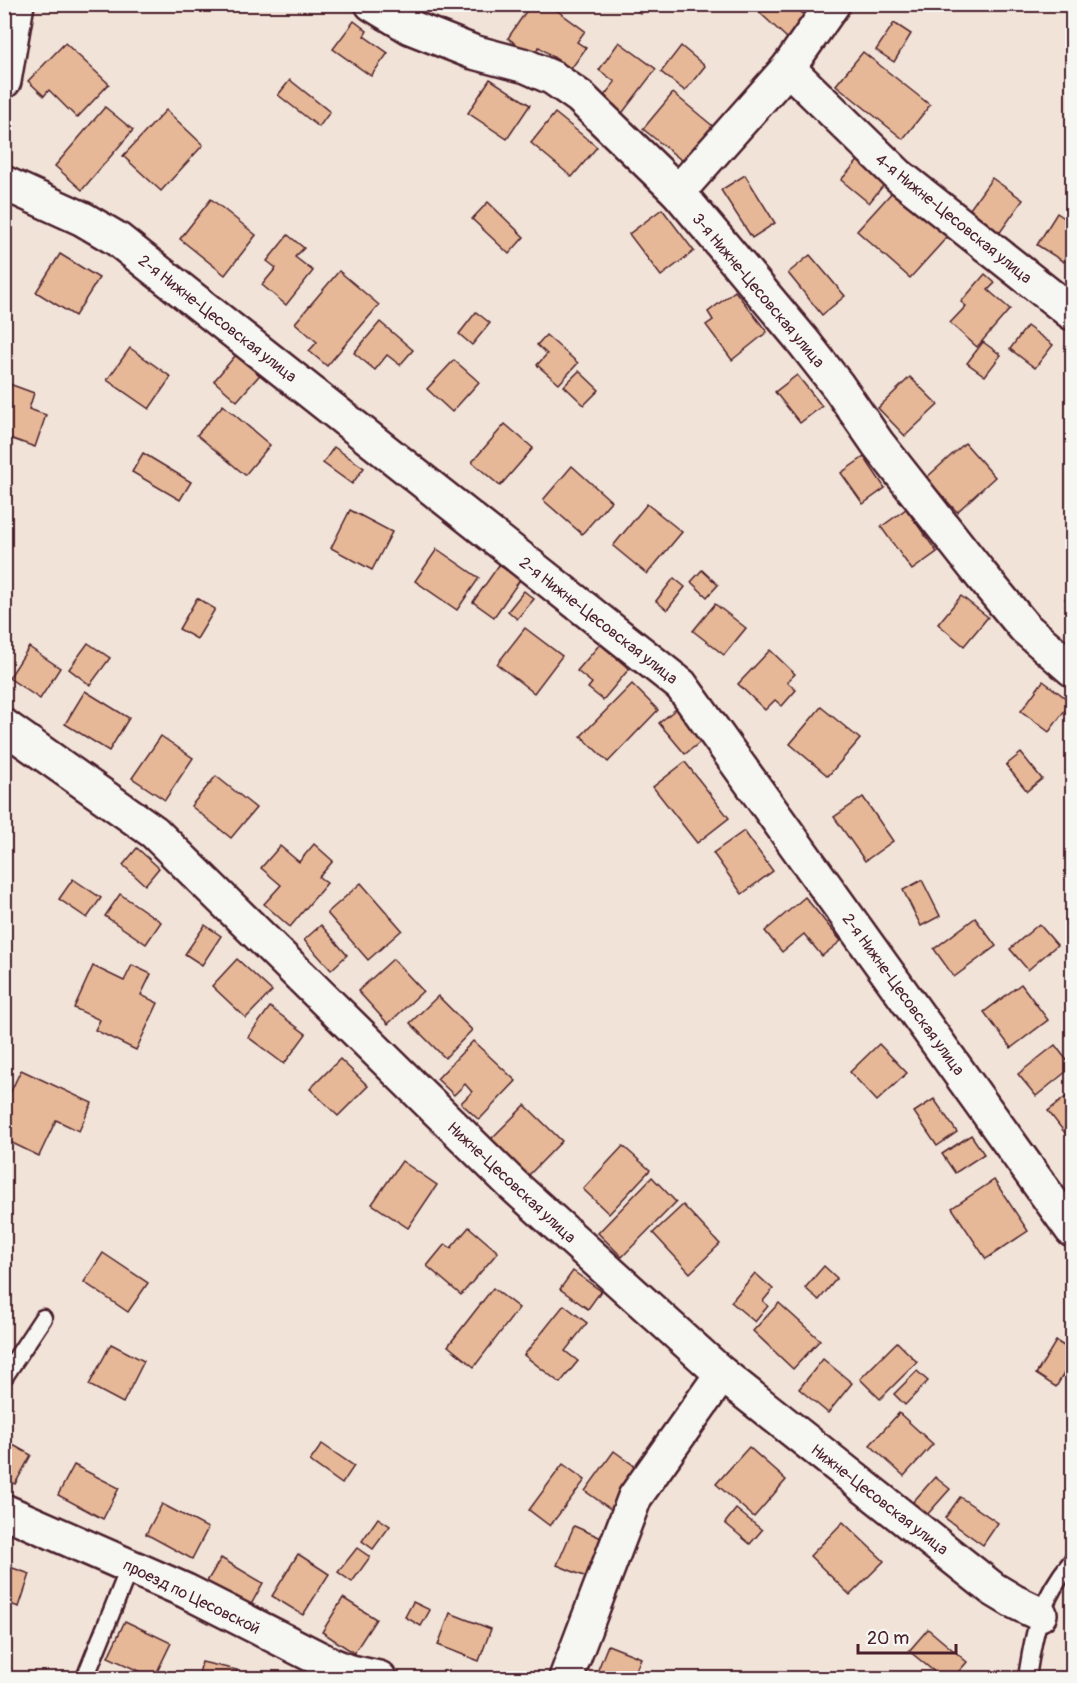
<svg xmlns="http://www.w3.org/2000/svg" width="1077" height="1683" font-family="Pangolin,sans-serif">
  <rect width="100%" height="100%" fill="#f1e3d7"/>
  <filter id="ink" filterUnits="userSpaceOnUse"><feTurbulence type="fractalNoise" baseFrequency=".0167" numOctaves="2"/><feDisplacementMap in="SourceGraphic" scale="12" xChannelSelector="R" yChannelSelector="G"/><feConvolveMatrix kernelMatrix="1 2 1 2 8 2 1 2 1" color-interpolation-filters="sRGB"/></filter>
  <g filter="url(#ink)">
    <g fill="#e6b897" stroke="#4a1f2b" stroke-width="1.5">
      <polygon points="531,4 548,4 585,31 577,42 586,48 571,69 539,47 532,56 508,38"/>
      <polygon points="629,4 648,4 641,14"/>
      <polygon points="766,4 792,4 806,17 787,38 759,12"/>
      <polygon points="354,21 367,31 364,36 388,53 371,76 333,49"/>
      <polygon points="894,23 911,34 894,62 876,50"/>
      <polygon points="619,42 656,69 620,116 600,101 615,82 599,70"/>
      <polygon points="65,43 109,84 77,118 49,90 44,96 28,81"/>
      <polygon points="681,46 705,66 685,91 661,72"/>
      <polygon points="863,52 930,105 903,139 836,85"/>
      <polygon points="490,79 530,105 507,139 468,113"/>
      <polygon points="290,80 330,112 319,127 278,95"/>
      <polygon points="673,93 714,127 685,163 643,129"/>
      <polygon points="105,107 133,130 82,190 55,166"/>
      <polygon points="166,110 203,145 161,191 123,156"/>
      <polygon points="555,113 597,147 572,177 531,143"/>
      <polygon points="864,154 891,176 869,203 841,180"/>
      <polygon points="745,175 775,223 752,238 721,190"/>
      <polygon points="992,178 1023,200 996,238 965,216"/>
      <polygon points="895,189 948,236 910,278 857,231"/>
      <polygon points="211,199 256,235 225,275 180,239"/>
      <polygon points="488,202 524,237 509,254 472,219"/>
      <polygon points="662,209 694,251 661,276 629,234"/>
      <polygon points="1057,213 1072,223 1072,248 1064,262 1037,245"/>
      <polygon points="288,235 304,248 295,257 313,271 286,305 262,285 276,268 267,261"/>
      <polygon points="60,254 99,278 75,316 36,292"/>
      <polygon points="810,255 845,296 822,315 788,273"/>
      <polygon points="339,271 379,305 327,366 309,351 317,342 295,323"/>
      <polygon points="985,274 995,283 988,290 1010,309 977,347 950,323 966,306 961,302"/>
      <polygon points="735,291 767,332 732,360 706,325 713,320 708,312"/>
      <polygon points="476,312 490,323 472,345 459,334"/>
      <polygon points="380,322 413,350 400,365 387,355 375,370 354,353"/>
      <polygon points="1027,326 1053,345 1035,368 1010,349"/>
      <polygon points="546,335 578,363 559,384 537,365 547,354 537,345"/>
      <polygon points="983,342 1001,355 985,376 967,363"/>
      <polygon points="130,348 171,377 149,409 107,380"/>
      <polygon points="240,350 264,370 237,401 214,381"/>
      <polygon points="454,360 479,382 452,412 427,389"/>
      <polygon points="579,371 599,390 584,405 564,386"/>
      <polygon points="797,375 822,406 800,423 775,392"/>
      <polygon points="910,377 938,405 905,436 878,408"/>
      <polygon points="4,382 34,393 29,409 46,415 35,447 4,436"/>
      <polygon points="223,405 270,445 245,475 197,435"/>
      <polygon points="505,424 533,448 500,486 472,462"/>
      <polygon points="965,443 995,477 957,512 926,478"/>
      <polygon points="334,447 364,468 352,484 323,463"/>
      <polygon points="143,453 191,482 180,500 132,472"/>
      <polygon points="864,457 885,488 863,504 841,473"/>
      <polygon points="572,466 611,501 582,534 543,500"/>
      <polygon points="647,504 682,532 647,574 613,546"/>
      <polygon points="906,509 937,552 912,570 881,527"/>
      <polygon points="350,510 392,532 372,570 331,548"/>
      <polygon points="4,525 10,528 4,540"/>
      <polygon points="437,549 479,578 457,610 415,581"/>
      <polygon points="499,565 520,580 494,617 473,602"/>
      <polygon points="702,570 718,585 707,597 691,582"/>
      <polygon points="674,578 685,587 667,610 656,601"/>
      <polygon points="1072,589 1072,604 1065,599"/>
      <polygon points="524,591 534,599 517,619 508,611"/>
      <polygon points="961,596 988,617 964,646 938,624"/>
      <polygon points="197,598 215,609 197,639 179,629"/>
      <polygon points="715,604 746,628 724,655 693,631"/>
      <polygon points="525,628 562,656 534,693 497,664"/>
      <polygon points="88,643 110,658 90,685 69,669"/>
      <polygon points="600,644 629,669 603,700 588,688 592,683 577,671"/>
      <polygon points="29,647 60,668 40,699 9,678"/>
      <polygon points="770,650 795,674 787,682 796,690 782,706 775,700 765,710 738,684"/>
      <polygon points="1043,681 1071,702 1049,732 1021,711"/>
      <polygon points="632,684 658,710 608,762 581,736"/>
      <polygon points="85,691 129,718 109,751 65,724"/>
      <polygon points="682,704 708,736 685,754 659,723"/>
      <polygon points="821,707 860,739 828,776 790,744"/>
      <polygon points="161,736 193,758 165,800 132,778"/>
      <polygon points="1021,753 1042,779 1027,791 1006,765"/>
      <polygon points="685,762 729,818 697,843 653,787"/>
      <polygon points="216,776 256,808 231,838 191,806"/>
      <polygon points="863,797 893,841 865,861 834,817"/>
      <polygon points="744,831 773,871 742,894 713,853"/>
      <polygon points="314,844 333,861 319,877 327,883 290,927 264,904 281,885 261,868 280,846 299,862"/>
      <polygon points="137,848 159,868 145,885 123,865"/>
      <polygon points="73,879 101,898 87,918 59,899"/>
      <polygon points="922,880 940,916 921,926 903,890"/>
      <polygon points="361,883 402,930 368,960 327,913"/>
      <polygon points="120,894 161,922 146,944 105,916"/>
      <polygon points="805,897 841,941 822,956 804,934 782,952 765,931"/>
      <polygon points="975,918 996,946 954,977 934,949"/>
      <polygon points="1039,924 1057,945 1028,970 1010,949"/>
      <polygon points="205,925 221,936 202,965 185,954"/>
      <polygon points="321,925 347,955 331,970 304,940"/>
      <polygon points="237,959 272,991 246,1018 212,986"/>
      <polygon points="393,959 423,991 388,1024 358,991"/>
      <polygon points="132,965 151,974 141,995 158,1003 136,1050 95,1030 100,1020 74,1008 93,966 124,981"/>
      <polygon points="1021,984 1048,1020 1011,1048 984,1012"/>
      <polygon points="438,996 472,1030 445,1058 410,1023"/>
      <polygon points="270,1007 306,1034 284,1064 248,1037"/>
      <polygon points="473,1041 516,1081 479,1120 461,1103 472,1092 465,1084 454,1095 437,1079"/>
      <polygon points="879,1044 907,1073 877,1101 850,1072"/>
      <polygon points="1055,1045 1072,1067 1036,1096 1018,1074"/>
      <polygon points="340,1059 368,1086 338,1116 310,1089"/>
      <polygon points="21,1070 92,1103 79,1131 56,1120 39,1156 4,1139 4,1106"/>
      <polygon points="1072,1092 1072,1142 1048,1111"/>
      <polygon points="934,1099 957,1132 937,1146 914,1112"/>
      <polygon points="525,1105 562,1141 528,1176 490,1140"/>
      <polygon points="971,1135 984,1154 955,1173 942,1154"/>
      <polygon points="623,1146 650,1170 609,1214 583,1189"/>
      <polygon points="402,1161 437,1185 408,1228 372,1204"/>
      <polygon points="652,1177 676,1202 622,1257 598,1233"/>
      <polygon points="994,1180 1028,1231 986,1259 952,1208"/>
      <polygon points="683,1205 720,1244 690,1273 653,1233"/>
      <polygon points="469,1227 498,1252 461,1295 427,1266 445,1244 451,1248"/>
      <polygon points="103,1253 148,1283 128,1312 84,1282"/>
      <polygon points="824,1266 837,1278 819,1300 805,1288"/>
      <polygon points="573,1271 601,1291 588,1309 560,1289"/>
      <polygon points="755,1273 773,1289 763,1301 768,1306 755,1322 731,1302"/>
      <polygon points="493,1288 519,1308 474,1367 448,1346"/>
      <polygon points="779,1303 820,1340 793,1369 753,1331"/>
      <polygon points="564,1305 587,1323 565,1351 578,1361 560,1383 524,1355"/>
      <polygon points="1056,1341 1072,1351 1072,1360 1056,1387 1036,1374"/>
      <polygon points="897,1342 917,1362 880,1399 860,1379"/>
      <polygon points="111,1344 144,1361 123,1403 89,1385"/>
      <polygon points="823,1359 852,1383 828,1413 799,1389"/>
      <polygon points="917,1371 928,1381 905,1405 894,1394"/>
      <polygon points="1072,1409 1072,1422 1066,1417"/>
      <polygon points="899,1413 933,1444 904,1476 870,1445"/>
      <polygon points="4,1440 31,1455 15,1484 4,1479"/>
      <polygon points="322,1444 354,1466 342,1484 310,1461"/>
      <polygon points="749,1447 786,1480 754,1517 716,1484"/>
      <polygon points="614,1451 640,1470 612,1510 585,1491"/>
      <polygon points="563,1464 585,1480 550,1526 529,1510"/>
      <polygon points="74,1465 119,1488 103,1519 58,1495"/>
      <polygon points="935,1477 950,1489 926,1516 912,1503"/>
      <polygon points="960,1497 998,1523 983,1545 945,1518"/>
      <polygon points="162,1504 208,1528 192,1559 146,1534"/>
      <polygon points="736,1509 762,1530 750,1544 725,1523"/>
      <polygon points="378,1518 390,1526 373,1549 362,1541"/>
      <polygon points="843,1522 884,1561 850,1595 810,1556"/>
      <polygon points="574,1526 613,1543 596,1581 557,1565"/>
      <polygon points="357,1548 370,1557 352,1582 338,1572"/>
      <polygon points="298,1554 329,1574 303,1615 272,1596"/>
      <polygon points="221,1558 263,1583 249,1608 206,1583"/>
      <polygon points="4,1565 30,1574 19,1607 4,1602"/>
      <polygon points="343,1598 376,1619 354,1653 322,1632"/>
      <polygon points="413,1602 430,1610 421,1626 405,1617"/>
      <polygon points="450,1613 491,1629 479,1661 438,1645"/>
      <polygon points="125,1621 171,1643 154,1678 108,1657"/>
      <polygon points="928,1629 967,1662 953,1678 942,1678 909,1651"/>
      <polygon points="608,1645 641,1658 633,1678 595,1677"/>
      <polygon points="202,1662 237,1670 235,1678 198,1678"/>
      <polygon points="5,1671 24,1678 4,1678"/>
    </g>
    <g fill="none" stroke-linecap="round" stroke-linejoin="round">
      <defs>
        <g id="lane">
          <polyline points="4,1377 43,1318"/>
          <polyline points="85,1678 130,1566"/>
          <path d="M1027 1678C1034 1630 1040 1600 1072 1561"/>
        </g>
        <g id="street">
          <polyline points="372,4 410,27 473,52 526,66 553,78 580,97 678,192 802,340 838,386 878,444 981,575 1025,628 1072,669"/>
          <polyline points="788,68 899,176 1072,313"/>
          <polyline points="4,81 17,4"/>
          <polyline points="4,183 83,219 117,239 681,685 1072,1230"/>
          <polyline points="678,192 788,68 833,4"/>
          <polyline points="4,726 154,832 513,1185 722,1374 993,1589 1013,1601 1040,1614"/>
          <polyline points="4,1511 186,1591 332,1665 347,1671 379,1678"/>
          <polyline points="566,1678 635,1497 722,1374"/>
        </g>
      </defs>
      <use href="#lane" stroke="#4a1f2b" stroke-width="21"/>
      <use href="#street" stroke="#4a1f2b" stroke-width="38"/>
      <use href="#lane" stroke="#f6f6f2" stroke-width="16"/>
      <use href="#street" stroke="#f6f6f2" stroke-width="33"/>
    </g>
  </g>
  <g text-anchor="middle" stroke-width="5" stroke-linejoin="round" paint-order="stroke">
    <g font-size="16" fill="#4a1f2b" stroke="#f6f6f2">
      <text transform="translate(954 218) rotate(39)" y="6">4-я Нижне-Цесовская улица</text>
      <text transform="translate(759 290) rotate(50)" y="6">3-я Нижне-Цесовская улица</text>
      <text transform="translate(218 318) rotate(38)" y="6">2-я Нижне-Цесовская улица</text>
      <text transform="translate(599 620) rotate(38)" y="6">2-я Нижне-Цесовская улица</text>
      <text transform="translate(904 994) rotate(54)" y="6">2-я Нижне-Цесовская улица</text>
      <text transform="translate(512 1182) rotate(43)" y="6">Нижне-Цесовская улица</text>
      <text transform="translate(880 1499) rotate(38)" y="6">Нижне-Цесовская улица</text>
      <text transform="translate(192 1596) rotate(26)" y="6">проезд по Цесовской</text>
    </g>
  </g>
  <rect width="1077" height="1683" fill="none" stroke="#f6f6f2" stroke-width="24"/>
  <rect x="12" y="12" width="1053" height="1659" fill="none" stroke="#4a1f2b" stroke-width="2" filter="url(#ink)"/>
  <path d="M858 1644v9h98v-9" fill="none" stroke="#4a1f2b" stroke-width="3"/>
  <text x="867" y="1644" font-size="18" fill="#4a1f2b" stroke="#f6f6f2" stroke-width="4.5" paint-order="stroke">20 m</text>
</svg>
